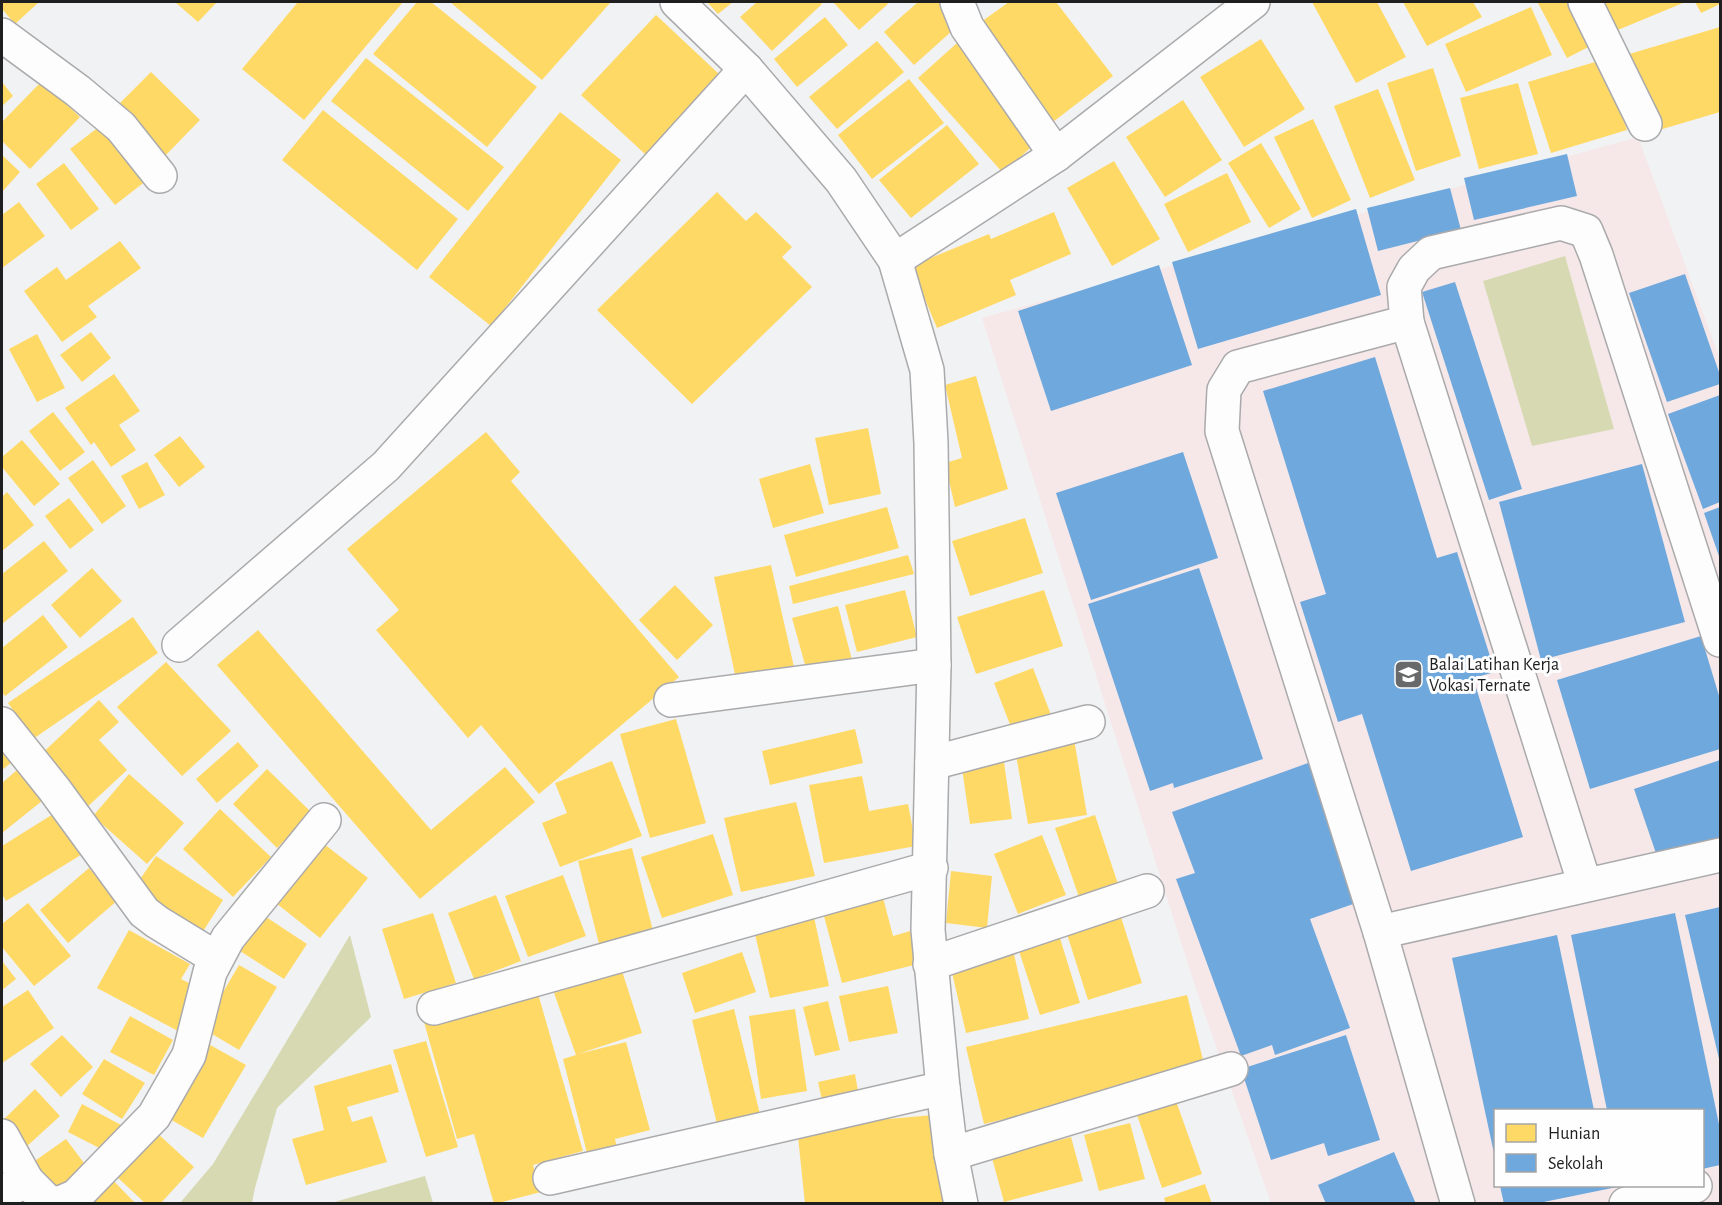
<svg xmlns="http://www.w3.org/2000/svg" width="1722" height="1205" font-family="'Alegreya Sans',sans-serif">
  <rect width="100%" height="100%" fill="#f1f2f3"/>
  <path fill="#f6e8e9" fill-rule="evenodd" d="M1638 137 1720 359V1203H1271L1196 989 982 318ZM1496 1110H1702V1186H1496Z"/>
  <g fill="#d7d9b3">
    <polygon points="1565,256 1614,429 1532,446 1483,281"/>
    <polygon points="350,935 371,1017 277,1108 255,1188 252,1203 180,1203 213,1164"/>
    <polygon points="425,1176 433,1203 331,1203"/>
  </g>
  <g fill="#ffd966">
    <polygon points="2,2 39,2 15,24 2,9"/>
    <polygon points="175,2 217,2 198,22"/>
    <polygon points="298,2 403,2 304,120 242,69"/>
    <polygon points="417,2 431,2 537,87 487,147 373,54"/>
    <polygon points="450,2 609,2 610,3 542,80"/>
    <polygon points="707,2 733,2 718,14"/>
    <polygon points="757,2 820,2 822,4 772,51 740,17"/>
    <polygon points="833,2 886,2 888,4 859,30"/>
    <polygon points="918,2 944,2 962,22 914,65 884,32"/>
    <polygon points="1009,2 1056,2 1113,76 1049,125 974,27"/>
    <polygon points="1312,2 1377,2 1406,57 1356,83"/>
    <polygon points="1403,2 1473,2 1482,17 1427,46"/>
    <polygon points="1540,2 1579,2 1600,41 1567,58 1538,3"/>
    <polygon points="1600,2 1682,2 1683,3 1613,32"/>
    <polygon points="1695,2 1720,2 1720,4 1701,13"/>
    <polygon points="1531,7 1552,55 1466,92 1445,44"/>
    <polygon points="656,15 720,75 645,154 581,95"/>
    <polygon points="825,17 848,45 797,87 774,59"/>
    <polygon points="1720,27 1720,112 1649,133 1626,55"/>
    <polygon points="1261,39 1305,109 1244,147 1200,77"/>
    <polygon points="877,41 904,72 837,129 809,97"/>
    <polygon points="957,43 1041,138 1003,173 918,78"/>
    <polygon points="366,58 504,167 468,211 331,101"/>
    <polygon points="1605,59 1627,130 1551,153 1528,82"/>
    <polygon points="1433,68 1461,156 1416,171 1387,83"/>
    <polygon points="151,72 200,120 163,158 114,109"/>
    <polygon points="909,79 944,123 872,179 838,135"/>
    <polygon points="42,81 80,117 30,169 2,141 2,122"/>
    <polygon points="2,82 13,96 2,106"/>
    <polygon points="1518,83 1538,154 1479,169 1460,98"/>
    <polygon points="1378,89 1415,180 1370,198 1334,106"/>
    <polygon points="1183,100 1222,160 1165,197 1126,137"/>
    <polygon points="323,110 458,219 417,270 282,160"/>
    <polygon points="560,112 621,160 491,326 429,277"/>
    <polygon points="1313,119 1351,200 1312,218 1274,137"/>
    <polygon points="108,120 151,177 115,205 70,149"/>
    <polygon points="947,125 979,164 911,218 879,180"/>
    <polygon points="1261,143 1301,209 1269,228 1228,163"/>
    <polygon points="2,155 20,172 2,192"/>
    <polygon points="1114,161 1160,239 1112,266 1067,188"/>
    <polygon points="64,163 99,209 71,230 36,184"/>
    <polygon points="1227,173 1251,222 1188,252 1164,204"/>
    <polygon points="717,192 746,221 756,212 792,247 782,257 812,287 692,404 597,310"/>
    <polygon points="19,202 45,236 2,268 2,215"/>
    <polygon points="1054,212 1071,254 1010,280 1016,295 937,328 911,266 989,234 991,239"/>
    <polygon points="120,241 141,268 88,306 97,317 62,342 24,291 57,267 66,280"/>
    <polygon points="91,332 111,358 82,382 60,355"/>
    <polygon points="37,334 65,388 37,402 9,349"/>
    <polygon points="114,374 140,411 119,425 136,450 111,467 94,442 91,445 65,408"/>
    <polygon points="976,376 1008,489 955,507 945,463 962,458 945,385"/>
    <polygon points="53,412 85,452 60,471 29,431"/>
    <polygon points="868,428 881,494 829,505 815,438"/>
    <polygon points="486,432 520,472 511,481 679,677 539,794 481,725 468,738 376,630 399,610 347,549"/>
    <polygon points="180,436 205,467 179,487 154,455"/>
    <polygon points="22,440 60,484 34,506 2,467 2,457"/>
    <polygon points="93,460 126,506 102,524 68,478"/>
    <polygon points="147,462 165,495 139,509 121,476"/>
    <polygon points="810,464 824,513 773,528 759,479"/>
    <polygon points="7,492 34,525 2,551 2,497"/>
    <polygon points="69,498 94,530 70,549 45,516"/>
    <polygon points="887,507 899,548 796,577 784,535"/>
    <polygon points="1025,518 1043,573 970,596 952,541"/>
    <polygon points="44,541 68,571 2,624 2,574"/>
    <polygon points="908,555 914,574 793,604 789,586"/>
    <polygon points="771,565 794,667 736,679 714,577"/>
    <polygon points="92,568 122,601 80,638 51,605"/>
    <polygon points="675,585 713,625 677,660 639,620"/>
    <polygon points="905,590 917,637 857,652 845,605"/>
    <polygon points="1044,590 1063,646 976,674 957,617"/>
    <polygon points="838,606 852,660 807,672 792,618"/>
    <polygon points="43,615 68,647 5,696 2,692 2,648"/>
    <polygon points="133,617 158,653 33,739 8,703"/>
    <polygon points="258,630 431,830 505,767 535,802 420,899 217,665"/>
    <polygon points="166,662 231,731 182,776 117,707"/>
    <polygon points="1033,668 1053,720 1014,735 994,683"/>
    <polygon points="99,700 119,722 99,740 127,770 84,810 36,759"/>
    <polygon points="676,719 706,823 650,838 620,734"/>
    <polygon points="855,729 863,763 770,785 762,751"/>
    <polygon points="2,730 21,755 2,770"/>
    <polygon points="1074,739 1087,815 1028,824 1015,749"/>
    <polygon points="238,742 259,766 217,803 196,779"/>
    <polygon points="612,761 642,836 560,867 542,823 567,813 555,783"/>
    <polygon points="1004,762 1012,819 970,824 962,768"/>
    <polygon points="267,769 312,813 277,848 233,804"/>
    <polygon points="17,770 42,801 2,833 2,783"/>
    <polygon points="129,774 184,823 147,864 93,816"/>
    <polygon points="862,776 869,811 908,804 916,846 824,863 809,785"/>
    <polygon points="796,802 815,876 741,892 724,818"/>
    <polygon points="220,809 271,857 233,897 183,849"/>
    <polygon points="58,811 84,853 6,901 2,894 2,846"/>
    <polygon points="1095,815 1118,884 1079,897 1055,828"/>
    <polygon points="713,834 733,895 662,918 641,857"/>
    <polygon points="1042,835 1066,895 1018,914 994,854"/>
    <polygon points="324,844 368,878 320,938 276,903"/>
    <polygon points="632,848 653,931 599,944 578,861"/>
    <polygon points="156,856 223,900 200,936 132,891"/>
    <polygon points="89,868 118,900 68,943 40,910"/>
    <polygon points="951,871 992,876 987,928 946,923"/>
    <polygon points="563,875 586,936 528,957 505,896"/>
    <polygon points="881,890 893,936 910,931 918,964 842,983 821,905"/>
    <polygon points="496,895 521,961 474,979 448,913"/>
    <polygon points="28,903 71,956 34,986 2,947 2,924"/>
    <polygon points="433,913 456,983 404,999 382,929"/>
    <polygon points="1120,914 1142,983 1088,1000 1066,931"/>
    <polygon points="263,915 307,944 284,979 240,951"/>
    <polygon points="814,917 829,986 770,998 754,930"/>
    <polygon points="129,930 190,964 181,979 201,989 178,1031 97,988"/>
    <polygon points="1059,935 1080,1003 1040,1015 1018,948"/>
    <polygon points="1013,950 1029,1019 966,1033 950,964"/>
    <polygon points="742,952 756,992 695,1013 682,973"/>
    <polygon points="2,961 16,979 2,990"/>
    <polygon points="239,965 277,987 239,1050 202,1028"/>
    <polygon points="622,971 642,1033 578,1054 626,1042 650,1130 615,1139 618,1153 589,1161 563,1059 576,1055 554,993"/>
    <polygon points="888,986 898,1033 849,1042 839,996"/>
    <polygon points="28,990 54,1028 2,1063 2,1007"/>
    <polygon points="537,990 583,1151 533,1165 541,1192 494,1204 474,1134 457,1139 424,1022"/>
    <polygon points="1187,995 1206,1072 984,1124 966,1047"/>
    <polygon points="828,1001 840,1050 815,1056 803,1007"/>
    <polygon points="734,1009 760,1114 717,1124 692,1020"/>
    <polygon points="795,1009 807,1091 761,1099 749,1016"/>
    <polygon points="130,1016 173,1040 154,1075 110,1052"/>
    <polygon points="62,1035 93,1067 61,1097 30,1064"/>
    <polygon points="203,1041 246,1065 203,1138 161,1114"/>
    <polygon points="426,1041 458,1147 426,1157 393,1050"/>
    <polygon points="104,1059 145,1083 122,1119 82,1094"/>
    <polygon points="391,1064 399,1092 347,1107 352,1122 372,1116 387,1162 306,1185 292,1139 324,1130 314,1086"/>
    <polygon points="855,1074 860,1102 824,1109 818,1082"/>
    <polygon points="35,1089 60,1116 25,1148 2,1121"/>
    <polygon points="1176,1101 1202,1174 1162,1188 1137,1115"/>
    <polygon points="82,1104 123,1126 109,1153 68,1132"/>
    <polygon points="933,1115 943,1204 805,1204 797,1127"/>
    <polygon points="1130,1123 1145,1179 1099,1191 1084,1135"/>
    <polygon points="156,1132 194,1167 160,1204 146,1204 116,1176"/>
    <polygon points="1071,1137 1083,1181 1004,1202 992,1158"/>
    <polygon points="66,1139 87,1167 52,1195 29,1165"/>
    <polygon points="106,1173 136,1204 81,1204"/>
    <polygon points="1205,1184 1212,1204 1166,1204 1164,1198"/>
  </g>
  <g fill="#6fa8dc">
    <polygon points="1567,154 1577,196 1474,220 1464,178"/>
    <polygon points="1450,188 1461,230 1378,251 1367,208"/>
    <polygon points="1356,209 1381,295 1198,349 1172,262"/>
    <polygon points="1159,265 1192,365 1051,411 1018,311"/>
    <polygon points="1685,274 1720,375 1720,384 1667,402 1629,293"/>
    <polygon points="1455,282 1522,489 1489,500 1422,292"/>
    <polygon points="1375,357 1437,558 1457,552 1495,672 1473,678 1523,837 1411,871 1362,714 1338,722 1300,602 1326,594 1263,391"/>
    <polygon points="1720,395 1720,502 1703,509 1668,414"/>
    <polygon points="1183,452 1218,558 1091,600 1056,493"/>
    <polygon points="1642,464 1685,622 1541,660 1499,502"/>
    <polygon points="1720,507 1720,559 1704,513"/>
    <polygon points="1199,568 1263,759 1174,788 1173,783 1150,791 1088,604"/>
    <polygon points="1701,636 1720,699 1720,749 1590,789 1557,680"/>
    <polygon points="1720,760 1720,841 1659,862 1634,789"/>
    <polygon points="1308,763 1359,902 1310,919 1350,1028 1275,1055 1272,1045 1241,1056 1176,879 1195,873 1172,812"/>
    <polygon points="1720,907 1720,1063 1685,915"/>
    <polygon points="1675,913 1720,1129 1720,1165 1702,1169 1702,1110 1607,1110 1571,935"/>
    <polygon points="1557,935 1594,1110 1496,1110 1495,1158 1452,958"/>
    <polygon points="1346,1035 1380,1140 1328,1156 1324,1143 1271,1160 1241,1069"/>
    <polygon points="1394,1152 1416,1204 1326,1204 1318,1185"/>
    <polygon points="1500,1186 1617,1186 1617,1187 1534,1204 1504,1204"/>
  </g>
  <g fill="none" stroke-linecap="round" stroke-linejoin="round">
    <defs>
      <g id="minor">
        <polyline points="677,2 746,69 841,180 895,260 927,370 931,443 934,665 928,930 943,1088 951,1154 961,1204"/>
        <polyline points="957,2 967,27 1056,155"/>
        <polyline points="1585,2 1645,124"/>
        <polyline points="2,35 78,91 121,127 160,176"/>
        <polyline points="895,260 1056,155 1253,2"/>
        <polyline points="1407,322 1585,885"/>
        <polyline points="179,645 386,466 746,69"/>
        <polyline points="671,700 934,665"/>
        <polyline points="2,724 54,789 144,912 157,922 216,958"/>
        <polyline points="932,763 1088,722"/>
        <polyline points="1380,932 1222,431 1224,390 1238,367 1407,322 1404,287 1414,269 1431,253 1561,223 1586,231 1596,255 1720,640"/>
        <polyline points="930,964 1147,891"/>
        <polyline points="434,1008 931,868"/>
        <polyline points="2,1136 27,1181 2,1192"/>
        <polyline points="951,1154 1231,1069"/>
        <polyline points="550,1178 943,1088"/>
        <polyline points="27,1181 48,1202 60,1203 76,1196 154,1116 189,1055 210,972 228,938 324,820"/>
        <polyline points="1458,1204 1380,932 1720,855"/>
        <polyline points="1626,1204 1695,1186"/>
      </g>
    </defs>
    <use href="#minor" stroke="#aaaaac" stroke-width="36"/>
    <use href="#minor" stroke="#fdfdfd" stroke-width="33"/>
  </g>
  <defs>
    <symbol id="university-square" viewBox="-11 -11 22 22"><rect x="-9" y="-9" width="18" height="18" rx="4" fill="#68696a" stroke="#fefeff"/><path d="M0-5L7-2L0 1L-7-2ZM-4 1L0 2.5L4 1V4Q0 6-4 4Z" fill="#fff"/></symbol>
  </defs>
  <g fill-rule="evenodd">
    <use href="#university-square" x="1392" y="658" width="33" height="33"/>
  </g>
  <g text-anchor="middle" stroke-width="6" stroke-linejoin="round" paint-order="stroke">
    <g font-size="18" fill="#1f1f20" stroke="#fefeff" text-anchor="start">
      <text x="1429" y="670">Balai Latihan Kerja<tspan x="1429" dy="21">Vokasi Ternate</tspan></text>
    </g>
  </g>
  <rect width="1722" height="1205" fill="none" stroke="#1f1f20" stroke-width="6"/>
  <rect x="1494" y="1109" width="210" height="78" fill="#fefeff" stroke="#a5a5a6" stroke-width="1.5"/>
  <rect x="1506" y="1124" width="30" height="18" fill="#ffd966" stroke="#a5a5a6" stroke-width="1.5"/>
  <text x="1548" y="1139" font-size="18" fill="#1f1f20">Hunian</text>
  <rect x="1506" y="1154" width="30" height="18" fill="#6fa8dc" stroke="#a5a5a6" stroke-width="1.5"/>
  <text x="1548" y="1169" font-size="18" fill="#1f1f20">Sekolah</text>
</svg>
